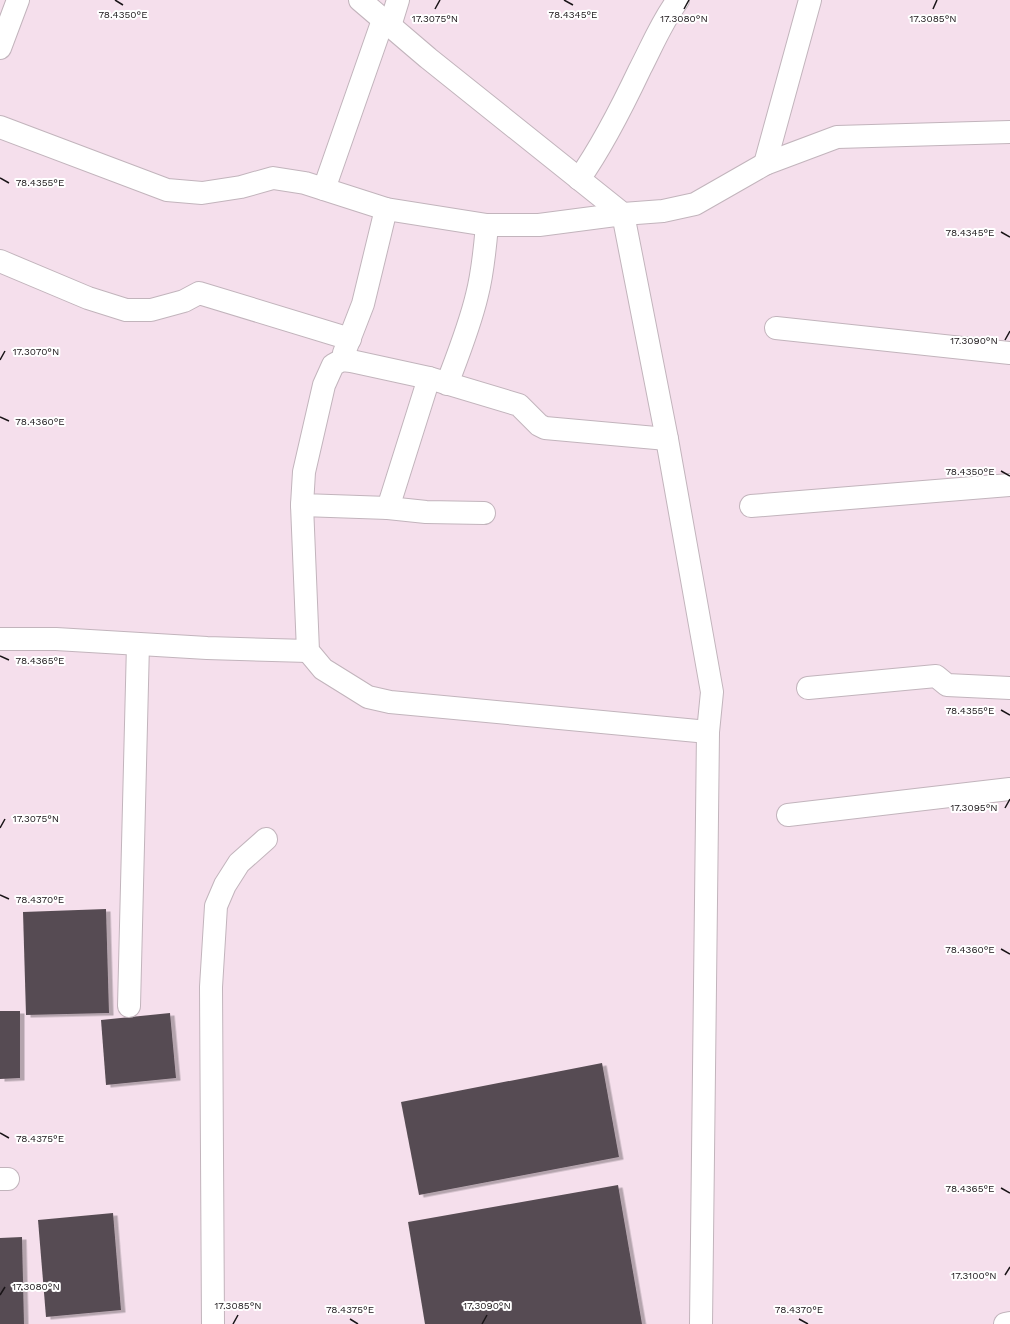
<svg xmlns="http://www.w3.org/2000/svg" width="1010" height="1324" font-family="'Work Sans',sans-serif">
  <defs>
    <filter id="shadow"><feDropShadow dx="4.5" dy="2.5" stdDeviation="0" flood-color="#0004"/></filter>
  </defs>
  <rect width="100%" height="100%" fill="#fbedf5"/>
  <rect fill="#f5dfec" x="0" y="0" width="1010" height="1324"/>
  <g fill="#574c53" filter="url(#shadow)">
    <polygon points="106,909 109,1013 26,1015 23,912"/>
    <polygon points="0,1011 20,1011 20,1078 0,1079"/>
    <polygon points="170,1013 176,1078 106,1085 101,1020"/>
    <polygon points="602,1063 619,1157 419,1195 401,1102"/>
    <polygon points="618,1185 642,1324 425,1324 408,1222"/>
    <polygon points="113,1213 121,1310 46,1317 38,1220"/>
    <polygon points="22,1237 24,1324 0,1324 0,1238"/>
  </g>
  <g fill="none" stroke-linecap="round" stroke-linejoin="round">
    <defs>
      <g id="minor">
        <polyline points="360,0 428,58 623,214 663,211 695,204 765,164 837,137 1010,132"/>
        <polyline points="390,26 398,0"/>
        <polyline points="0,48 18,0"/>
        <polyline points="0,127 167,190 202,193 241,187 273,178 305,183 386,209 487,225 539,225 623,214 667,439 712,692 708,732 701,1324"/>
        <polyline points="765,164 810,0"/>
        <path d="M579 179C603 145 622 107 640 69 652 46 662 21 678 0"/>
        <polyline points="324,189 383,20"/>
        <polyline points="0,261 88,298 126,310 151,310 184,301 199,293 350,339"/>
        <polyline points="776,328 1010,353"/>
        <polyline points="344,353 363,304 386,209"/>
        <path d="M447 384C458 355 470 325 477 295 483 272 485 248 487 225"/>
        <polyline points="302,505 308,651 323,669 352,687 368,697 390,702 708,732"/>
        <polyline points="751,506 1010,485"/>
        <polyline points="388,508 429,378"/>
        <polyline points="484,513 426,512 388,508 302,505 304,472 324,385 333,365 342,360 351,361 429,378 519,405 539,425 545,428 667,439"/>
        <polyline points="0,639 56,639 207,648 308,651"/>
        <polyline points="808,688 936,676 947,685 1010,688"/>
        <polyline points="788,815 1010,789"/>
        <polyline points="129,1006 138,644"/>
        <polyline points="0,1179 8,1179"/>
        <polyline points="213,1324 211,987 216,906 225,885 239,863 266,839"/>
        <polyline points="1005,1324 1010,1323"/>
      </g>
    </defs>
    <use href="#minor" stroke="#c2b4bc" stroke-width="24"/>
    <use href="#minor" stroke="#fff" stroke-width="22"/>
  </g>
  <path fill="none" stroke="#191417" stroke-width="1.5" d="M115 0 123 5M564 0 573 5M435 9 440 0M684 9 689 0M933 9 937 0M0 178 9 183M1001 232 1010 237M1005 340 1010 331M0 360 5 351M0 417 9 421M1001 471 1010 476M0 656 9 660M1001 710 1010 715M1005 808 1010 799M0 828 5 819M0 895 9 899M1001 949 1010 954M0 1133 9 1138M1001 1188 1010 1193M1005 1275 1010 1267M0 1295 5 1287M350 1319 358 1324M799 1319 808 1324M233 1324 238 1315M482 1324 487 1315"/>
  <g font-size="10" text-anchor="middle" fill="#191417" stroke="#fff" stroke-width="4" stroke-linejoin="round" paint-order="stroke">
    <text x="123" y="18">78.4350°E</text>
    <text x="573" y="18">78.4345°E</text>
    <text x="435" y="22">17.3075°N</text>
    <text x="684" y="22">17.3080°N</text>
    <text x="933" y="22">17.3085°N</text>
    <text x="40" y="186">78.4355°E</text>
    <text x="970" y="236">78.4345°E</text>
    <text x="974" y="344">17.3090°N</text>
    <text x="36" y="355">17.3070°N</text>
    <text x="40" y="425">78.4360°E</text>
    <text x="970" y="475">78.4350°E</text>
    <text x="40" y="664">78.4365°E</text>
    <text x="970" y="714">78.4355°E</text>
    <text x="974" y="811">17.3095°N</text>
    <text x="36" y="822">17.3075°N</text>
    <text x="40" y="903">78.4370°E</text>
    <text x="970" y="953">78.4360°E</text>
    <text x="40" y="1142">78.4375°E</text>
    <text x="970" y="1192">78.4365°E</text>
    <text x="974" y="1279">17.3100°N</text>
    <text x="36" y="1290">17.3080°N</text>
    <text x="238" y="1309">17.3085°N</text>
    <text x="487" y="1309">17.3090°N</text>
    <text x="350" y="1313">78.4375°E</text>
    <text x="799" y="1313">78.4370°E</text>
  </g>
</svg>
